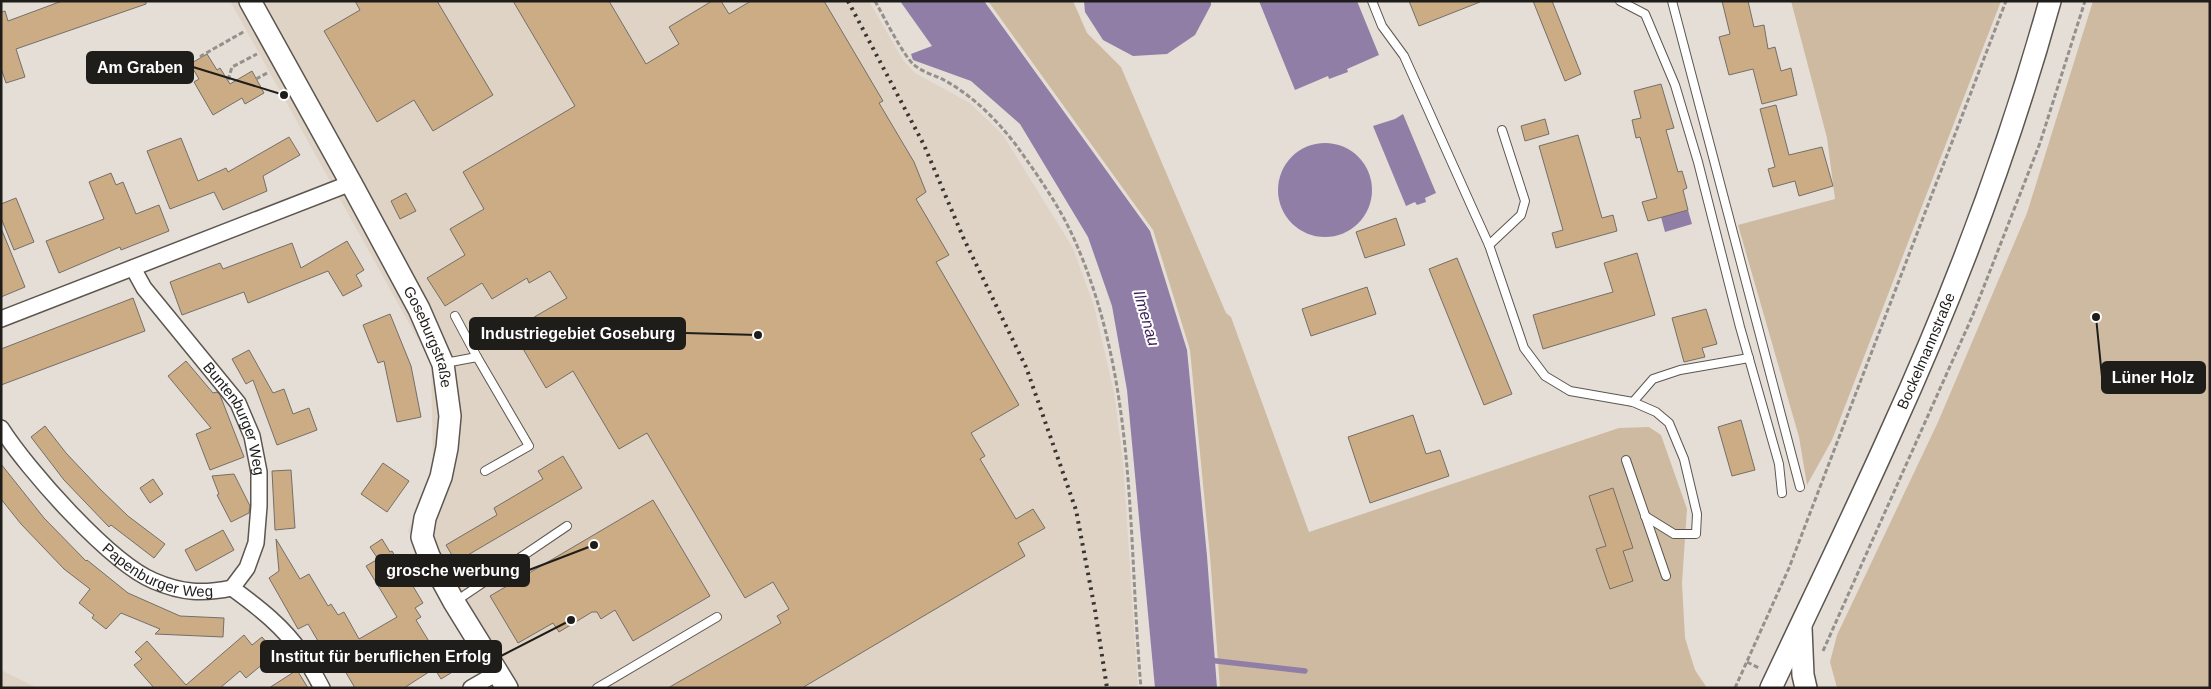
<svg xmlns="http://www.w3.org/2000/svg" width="2211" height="689" font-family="Arial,sans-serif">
  <rect width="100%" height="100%" fill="#e5ded7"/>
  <g fill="#dfd3c5">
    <polygon points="230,1 869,1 903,60 915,73 970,103 1003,135 1073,248 1094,306 1114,392 1123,462 1138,688 502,688 408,531 433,466 431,363"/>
    <polygon points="1,670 37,688 1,688"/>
  </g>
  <g fill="#cdbaa1">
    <polygon points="988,1 1073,1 1087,33 1121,67 1226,313 1231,317 1309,532 1619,428 1649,427 1661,435 1687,509 1682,583 1685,638 1695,670 1707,688 1220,688 1210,556 1190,350 1153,230"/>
    <polygon points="1791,1 2001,1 1832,440 1807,485 1799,437 1738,225 1835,199 1827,138"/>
    <polygon points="2093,1 2210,1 2210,688 1837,688 1830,662 1837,635 1938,422 2027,213"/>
  </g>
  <g fill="#907ea7">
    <polygon points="900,1 984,1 1150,231 1187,350 1207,556 1217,688 1155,688 1127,390 1112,306 1088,237 1020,124 971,81 913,60 911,54 932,46"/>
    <polygon points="1084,1 1211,1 1211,5 1195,35 1167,54 1133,56 1103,40 1085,12"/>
    <polygon points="1259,1 1357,1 1379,55 1347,69 1348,72 1329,79 1328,76 1295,90"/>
    <polygon points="1403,114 1436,193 1425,198 1426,202 1417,205 1415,202 1406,206 1373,126 1395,119"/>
    <circle cx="1325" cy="190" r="47"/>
    <polygon points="1688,210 1692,224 1665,232 1661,217"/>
  </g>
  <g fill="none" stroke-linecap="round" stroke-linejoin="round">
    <polyline stroke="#907ea7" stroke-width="5.5" points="1208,660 1305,671"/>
  </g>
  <g fill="#cbac85" stroke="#746f68">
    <polygon points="62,1 146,1 146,4 16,49 25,77 6,83 1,68 1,12 5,11 8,21"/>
    <polygon points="355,1 437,1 493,95 433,131 414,100 377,122 324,31 360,10"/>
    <polygon points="513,1 609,1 646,64 679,44 669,27 712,1 721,1 729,14 751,1 824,1 883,101 879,103 914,162 926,192 916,199 949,255 936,262 1019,405 971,433 985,456 980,459 1016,519 1033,509 1045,528 1018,543 1025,556 802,688 668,688 781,623 777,616 789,609 773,582 745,598 647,433 619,449 573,371 546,388 512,330 567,298 550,271 529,283 527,278 492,299 482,283 445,306 427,278 465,255 450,229 484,209 463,172 575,106"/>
    <polygon points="1409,1 1480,1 1480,2 1419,26"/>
    <polygon points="1533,1 1552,1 1581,74 1565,81"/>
    <polygon points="1722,1 1748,1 1754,27 1764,25 1768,49 1775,47 1781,71 1791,68 1797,95 1762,104 1753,69 1729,75 1719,37 1730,34"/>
    <polygon points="207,54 217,70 220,68 230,84 252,71 264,93 245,104 242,98 213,115 194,82 199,79 190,64"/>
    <polygon points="1661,84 1674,128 1666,130 1678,172 1682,171 1687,188 1683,190 1688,210 1648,221 1642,202 1657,198 1640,137 1636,138 1632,120 1641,118 1634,91"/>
    <polygon points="1776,105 1789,155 1822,147 1833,186 1799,196 1795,181 1773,187 1768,169 1775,167 1760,109"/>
    <polygon points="1545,119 1549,134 1525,141 1521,126"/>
    <polygon points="1578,135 1602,218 1613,215 1617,231 1556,248 1552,233 1563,230 1539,146"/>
    <polygon points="289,137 300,155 263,176 267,191 223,210 214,192 170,209 147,151 181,138 198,181 226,168 228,172"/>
    <polygon points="111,173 116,185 123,182 136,214 159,205 169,231 121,250 120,247 59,273 46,241 104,219 89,182"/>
    <polygon points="406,193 416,211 400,219 391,201"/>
    <polygon points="16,198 34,242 14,250 1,218 1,204"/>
    <polygon points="1396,218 1405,245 1365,258 1356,232"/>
    <polygon points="1,228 25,287 1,297"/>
    <polygon points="347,241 364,270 356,275 362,286 343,296 328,271 248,303 244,292 182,315 170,282 220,263 223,269 292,243 301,268"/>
    <polygon points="1637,253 1655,315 1543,349 1533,315 1613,292 1604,263"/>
    <polygon points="1457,258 1512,394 1484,405 1429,269"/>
    <polygon points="1367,287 1376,314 1311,336 1302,309"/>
    <polygon points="133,298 145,331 1,385 1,349"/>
    <polygon points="1706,309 1717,344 1702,348 1705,357 1684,362 1672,318"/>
    <polygon points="390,314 411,366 421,417 397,422 384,361 378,363 363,325"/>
    <polygon points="249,350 273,393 284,389 293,414 309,408 317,430 277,445 253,380 246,384 232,359"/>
    <polygon points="186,361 213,393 217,392 220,395 244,457 210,470 196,434 211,428 168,376"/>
    <polygon points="1413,415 1426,454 1440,450 1449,476 1370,503 1348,437"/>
    <polygon points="1741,420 1755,470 1732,476 1718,427"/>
    <polygon points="45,426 66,453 100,489 128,516 165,544 154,558 111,525 109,527 64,480 31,437"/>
    <polygon points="563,456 582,488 456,562 446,545 497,515 494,508 543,479 538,471"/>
    <polygon points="383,463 409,481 387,512 361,494"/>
    <polygon points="1,464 44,518 86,561 87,560 128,593 180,616 224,618 223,637 155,634 160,629 121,613 106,629 92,618 94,615 79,603 90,589 64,569 21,524 1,499"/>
    <polygon points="291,470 295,528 275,530 272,471"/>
    <polygon points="234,474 250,506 249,513 231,522 217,495 219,494 212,476"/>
    <polygon points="153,479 163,494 150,503 140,488"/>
    <polygon points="1613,488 1633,548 1623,551 1633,581 1610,589 1596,549 1606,546 1589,496"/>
    <polygon points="653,500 710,596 633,641 615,610 601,619 597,612 592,612 559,632 553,623 518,643 490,596"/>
    <polygon points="223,530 234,550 196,571 185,550"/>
    <polygon points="276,539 300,579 309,574 328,606 331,604 338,615 344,612 359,639 397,617 366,566 378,559 370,547 382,539 390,552 392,551 423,603 415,608 421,617 416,620 436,653 449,645 453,654 456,652 464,665 441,679 436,671 434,672 432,670 404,688 355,688 342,666 338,669 327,651 325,653 308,624 298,629 269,578 279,571"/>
    <polygon points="244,635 252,645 262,637 276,653 246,678 240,671 220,688 154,688 134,665 142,659 135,652 147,641 186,685"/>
    <polygon points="297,670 308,688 269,688"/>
  </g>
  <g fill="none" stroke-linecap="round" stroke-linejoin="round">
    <defs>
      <g id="lane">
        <polyline points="1372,1 1382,26 1404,56 1474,212 1489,245 1524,348 1545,376 1570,391 1633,402 1656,412 1669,423 1684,459 1697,514 1696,534 1674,534 1645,516"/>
        <polyline points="1620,1 1645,14 1675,85 1698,162 1740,327 1779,464 1782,493"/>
        <polyline points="1672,1 1800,487"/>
        <polyline points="1489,245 1521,215 1525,201 1502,130"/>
        <polyline points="455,316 477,357"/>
        <polyline points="445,363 477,357 529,446 485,471"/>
        <polyline points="1633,402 1653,379 1680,370 1749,358"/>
        <polyline points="1626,460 1666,576"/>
        <polyline points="456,601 567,526"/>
        <polyline points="597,688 717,617"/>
      </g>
      <g id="street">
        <path id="s1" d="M133 268 144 288 238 403 252 436 259 472V506L256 543 247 568 232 588"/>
        <polyline points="1,319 351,183"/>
        <path id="s2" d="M1 428C27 469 110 563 154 581 182 593 203 594 232 588 258 607 284 627 302 654 310 665 316 677 322 688"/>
        <polyline points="471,688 497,673"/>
      </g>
      <g id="secondary">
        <path id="s3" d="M250 1 351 183 419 309 443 364 450 416 447 448 441 477 425 518 422 537 429 556 454 602 507 688"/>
        <polyline points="1801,628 1803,675 1806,688"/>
        <path id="s4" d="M1771 688C1811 603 1852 519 1890 434 1954 294 2009 149 2050 1"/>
      </g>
    </defs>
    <use href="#lane" stroke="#5c5650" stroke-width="10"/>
    <use href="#street" stroke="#5c5650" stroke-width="18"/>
    <use href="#secondary" stroke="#5c5650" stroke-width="24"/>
    <g stroke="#95908a" stroke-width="3" stroke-dasharray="5 2.5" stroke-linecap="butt">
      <path d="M875 1C884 17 902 53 913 64 922 72 934 75 944 80 973 96 996 119 1016 145 1039 177 1063 211 1078 248 1137 387 1128 540 1141 688"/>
      <polyline points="202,57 201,56 245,31"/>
      <polyline points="256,79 269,72"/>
      <polyline points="228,80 232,67 257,54"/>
      <polyline points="1823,651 1972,317 2040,143 2085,1"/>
      <polyline points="1747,662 1759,668"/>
      <polyline points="1735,688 1789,568 2006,1"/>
    </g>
    <use href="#lane" stroke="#fff" stroke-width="8"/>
    <use href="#street" stroke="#fff" stroke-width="15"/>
    <use href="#secondary" stroke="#fff" stroke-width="21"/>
    <polyline stroke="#373431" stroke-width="4" stroke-dasharray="2.5 5" stroke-linecap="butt" points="848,1 924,145 963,237 1026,367 1076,510 1095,610 1107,688"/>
  </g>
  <g text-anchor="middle" stroke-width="4" stroke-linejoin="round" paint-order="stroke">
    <g font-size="15" fill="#1f1d1a" stroke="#fff">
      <text dy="5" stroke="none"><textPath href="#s3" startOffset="381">Goseburgstraße</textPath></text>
      <text dy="5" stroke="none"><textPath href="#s4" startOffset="371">Bockelmannstraße</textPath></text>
      <text dy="5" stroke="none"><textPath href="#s1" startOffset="184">Buntenburger Weg</textPath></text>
      <text dy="5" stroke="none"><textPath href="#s2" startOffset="218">Papenburger Weg</textPath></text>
    </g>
    <g font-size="16" font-style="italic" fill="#3a1f54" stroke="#fff">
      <text transform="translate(1147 318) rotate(74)" y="6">Ilmenau</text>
    </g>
  </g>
  <path fill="none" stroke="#1f1d1a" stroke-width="2" d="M284 95L193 67M758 335L685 333M2096 317L2102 377M594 545L529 570M571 620L501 656"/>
  <g fill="#1f1d1a" stroke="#fff" stroke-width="2">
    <circle cx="284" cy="95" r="5"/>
    <circle cx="758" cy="335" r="5"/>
    <circle cx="2096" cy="317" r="5"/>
    <circle cx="594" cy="545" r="5"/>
    <circle cx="571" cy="620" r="5"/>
  </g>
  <g fill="#1f1d1a" stroke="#1f1d1a" stroke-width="2">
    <rect x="87" y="52" width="106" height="31" rx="5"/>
    <rect x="470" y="318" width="215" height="31" rx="5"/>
    <rect x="2102" y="362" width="103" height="31" rx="5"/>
    <rect x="376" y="555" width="153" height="31" rx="5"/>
    <rect x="261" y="641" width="240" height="31" rx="5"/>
  </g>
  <g font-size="16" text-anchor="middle" font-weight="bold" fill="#fff">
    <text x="140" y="73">Am Graben</text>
    <text x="578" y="339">Industriegebiet Goseburg</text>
    <text x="2153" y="383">Lüner Holz</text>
    <text x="453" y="576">grosche werbung</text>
    <text x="381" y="662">Institut für beruflichen Erfolg</text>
  </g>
  <rect width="2211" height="689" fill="none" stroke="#1f1d1a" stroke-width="5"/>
</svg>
